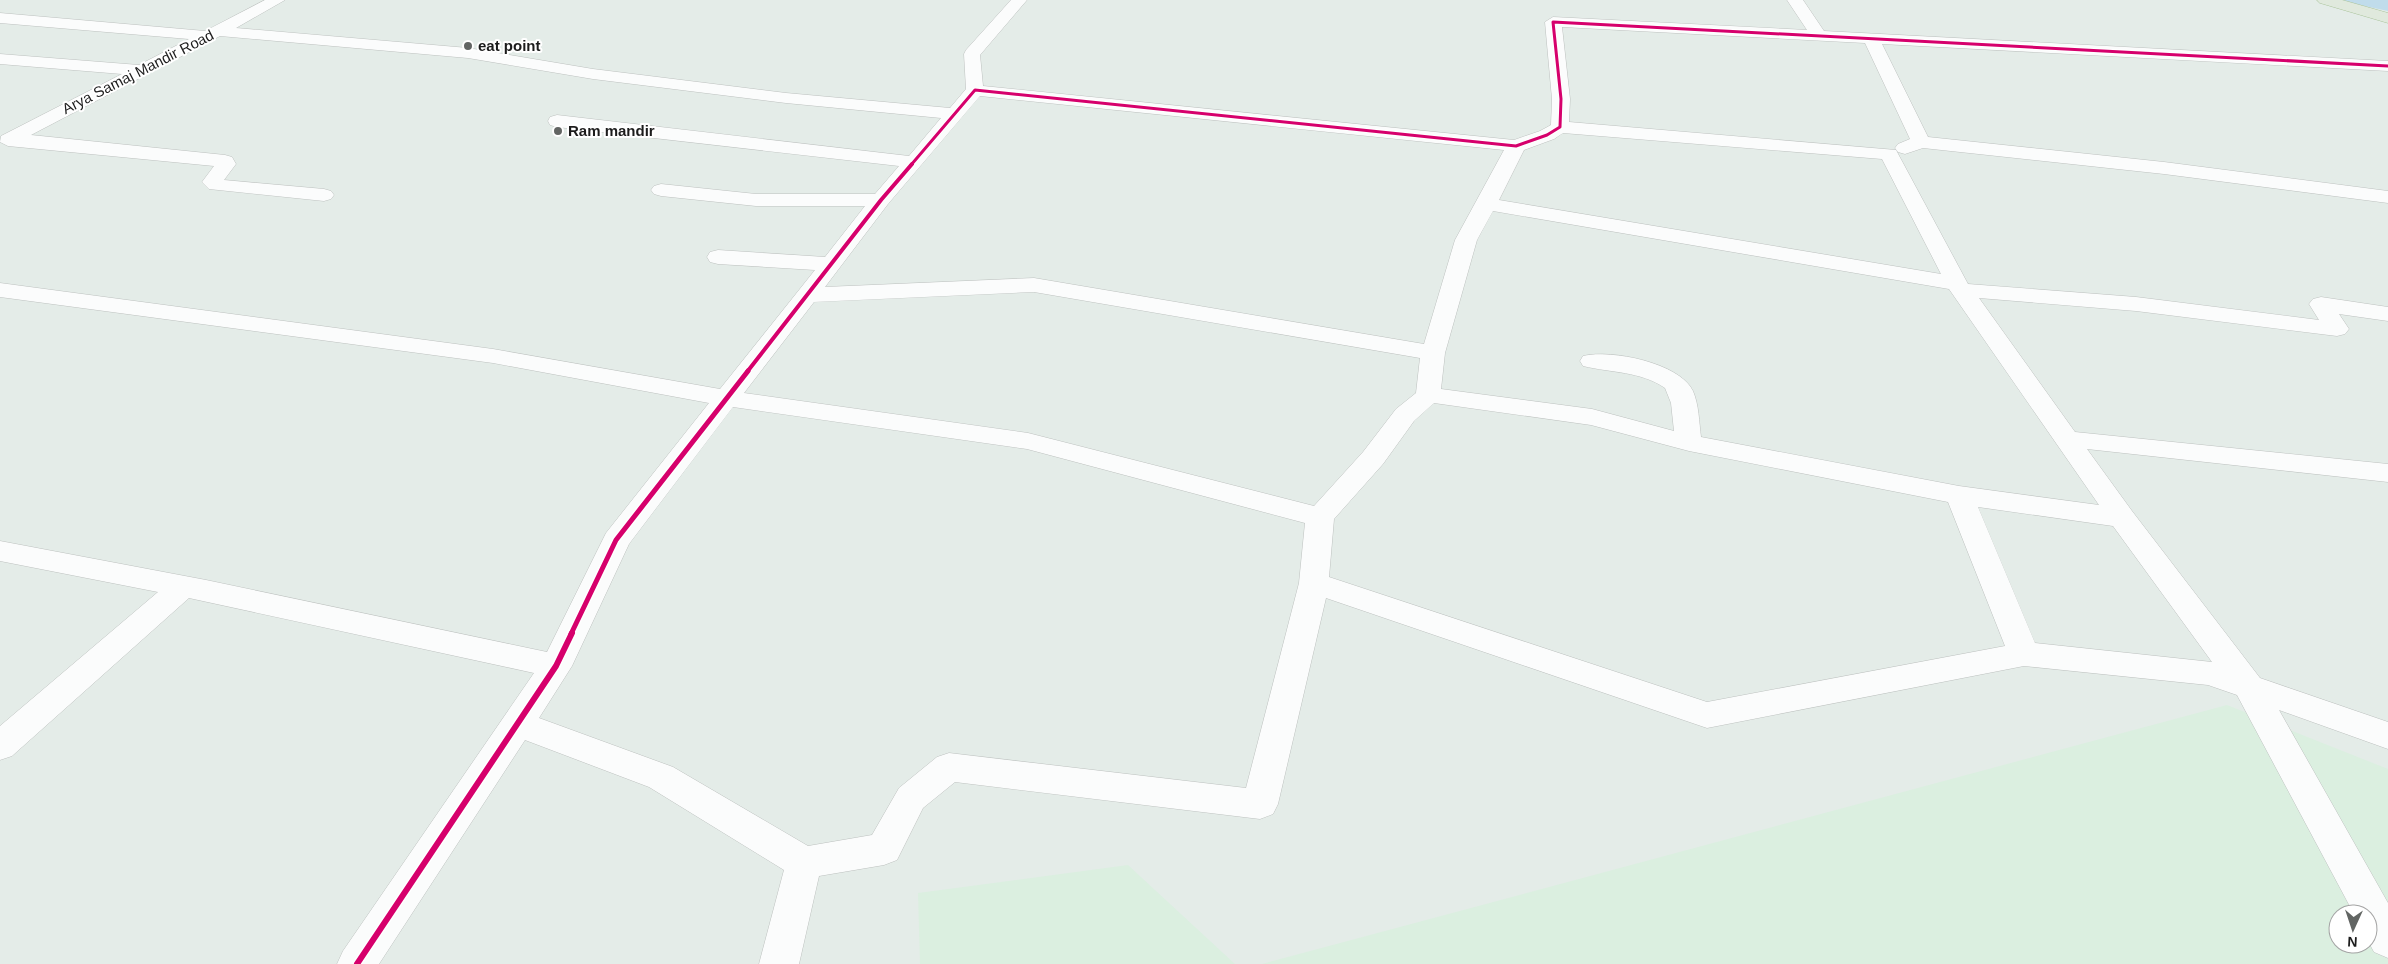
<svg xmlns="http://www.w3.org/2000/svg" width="2388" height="964" font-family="Arial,sans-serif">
  <rect width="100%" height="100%" fill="#e4ece8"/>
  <g fill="#dbefe0" fill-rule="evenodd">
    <path d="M2227 705 2388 769V964H1262ZM2338 914H2368V944H2338Z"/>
    <polygon points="1128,865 1235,964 920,964 918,893"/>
  </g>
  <polygon fill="#c0dceb" points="2336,0 2388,0 2388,11"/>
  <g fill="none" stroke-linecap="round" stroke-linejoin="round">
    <defs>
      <path id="minor" d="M265 0H285L236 28 468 48 593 69 786 93 950 108 966 89 964 54 966 50 1011 0H1027L980 55 983 86 1514 140 1540 131 1551 125 1552 99 1545 22 1553 17 1807 30 1787 0H1803L1824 31 2388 61V71L1882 44 1928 137 2164 162 2388 191V203L2164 174 1923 148 1905 154 1898 152 1895 148 1898 144 1910 139 1865 43 1562 27 1570 99 1569 122 1896 150 1968 284 2136 297 2319 320 2309 304 2313 299 2321 297 2388 307V321L2339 314 2349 329 2345 334 2337 336 2136 311 1979 298 2075 432 2388 464V482L2087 449 2132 511 2260 678 2388 722V749L2279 710 2388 903V958L2374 952 2368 941V914H2354L2237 695 2208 685 2024 666 1707 728 1326 598 1278 804 1273 814 1260 819 955 782 923 808 897 860 884 865 819 876 799 964H759L784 870 649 787 525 740 379 964H337L343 951 534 673 189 598 12 756 0 760V726L158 592 0 561V541L206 580 547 652 606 533 709 403 493 363 0 297V283L493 349 720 389 815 270 718 264 710 262 707 257 710 252 718 250 825 257 865 206H756L661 196 654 194 651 190 654 186 661 184 756 194H875L899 166 557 127 550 125 548 121 550 117 557 115 909 156 941 118 786 103 593 79 468 58 220 36 31 135 225 155 232 157 236 164 224 180 324 189 331 191 334 195 331 199 324 201 209 189 202 182 214 166 8 146 0 142 1 136 122 74 0 64V54L139 65 189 39 0 23V13L205 31ZM980 96 1504 150 1455 240 1424 344 1034 278 825 287 888 204ZM1563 133 1882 159 1941 274 1499 200 1524 150 1554 139ZM1493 211 1949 289 2099 505 1959 486 1701 437C1699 422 1699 405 1693 391 1680 363 1611 349 1583 356L1580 361 1583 366C1612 373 1640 371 1665 388L1671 403 1674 431 1592 409 1441 389 1445 353 1477 240ZM1034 292 1420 358 1416 393 1396 409 1363 452 1314 506 1028 433 744 393 814 302ZM1434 403 1591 425 1689 451 1948 502 2005 646 1707 702 1329 577 1334 519 1383 464 1414 421ZM733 407 1027 449 1305 523 1299 583 1246 788 949 753 937 757 899 788 872 835 808 846 673 767 539 718 572 666 629 544ZM1978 507 2113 526 2212 662 2035 643Z"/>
      <polygon id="highway" points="2317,0 2342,0 2388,13 2388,23 2320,3"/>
    </defs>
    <use href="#minor" stroke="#bdc1bf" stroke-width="1"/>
    <use href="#highway" stroke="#a9c39a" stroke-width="1"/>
    <use href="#minor" fill="#fbfcfc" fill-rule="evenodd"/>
    <use href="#highway" fill="#e0e9dd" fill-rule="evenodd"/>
    <defs>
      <polyline id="cycleway-far3" points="911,165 975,90 1516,146 1547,135 1560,127 1561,99 1553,22 2388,66"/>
      <polyline id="cycleway-far2" points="747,372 881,200 912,164"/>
      <polyline id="cycleway-far1" points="571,634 616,540 748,371"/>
      <polyline id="cycleway" points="357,964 556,666 572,633"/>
    </defs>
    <use href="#cycleway-far3" stroke="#fff" stroke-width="5"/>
    <use href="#cycleway-far2" stroke="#fff" stroke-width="6"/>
    <use href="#cycleway-far1" stroke="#fff" stroke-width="8"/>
    <use href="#cycleway" stroke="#fff" stroke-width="9"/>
    <use href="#cycleway-far3" stroke="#d6006c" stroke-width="3"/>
    <use href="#cycleway-far2" stroke="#d6006c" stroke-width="4"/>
    <use href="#cycleway-far1" stroke="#d6006c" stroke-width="5"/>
    <use href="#cycleway" stroke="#d6006c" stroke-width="6"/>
  </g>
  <g fill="#626563" stroke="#fff" stroke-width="2">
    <circle cx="468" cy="46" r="5"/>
    <circle cx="558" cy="131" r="5"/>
  </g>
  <g text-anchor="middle" stroke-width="4" stroke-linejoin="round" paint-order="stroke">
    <g font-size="15" font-weight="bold" fill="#1c1c1c" stroke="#fff" text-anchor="start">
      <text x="478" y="51">eat point</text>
      <text x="568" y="136">Ram mandir</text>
    </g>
    <g font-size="15" fill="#1c1c1c" stroke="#fff">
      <text transform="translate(138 72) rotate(-27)" y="5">Arya Samaj Mandir Road</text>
    </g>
  </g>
  <g transform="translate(2353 929) rotate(183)"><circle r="24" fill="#ffffff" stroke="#a4a4a4"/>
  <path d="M0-4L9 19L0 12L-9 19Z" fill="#626563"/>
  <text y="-8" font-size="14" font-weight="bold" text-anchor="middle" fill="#1c1c1c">N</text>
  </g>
</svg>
